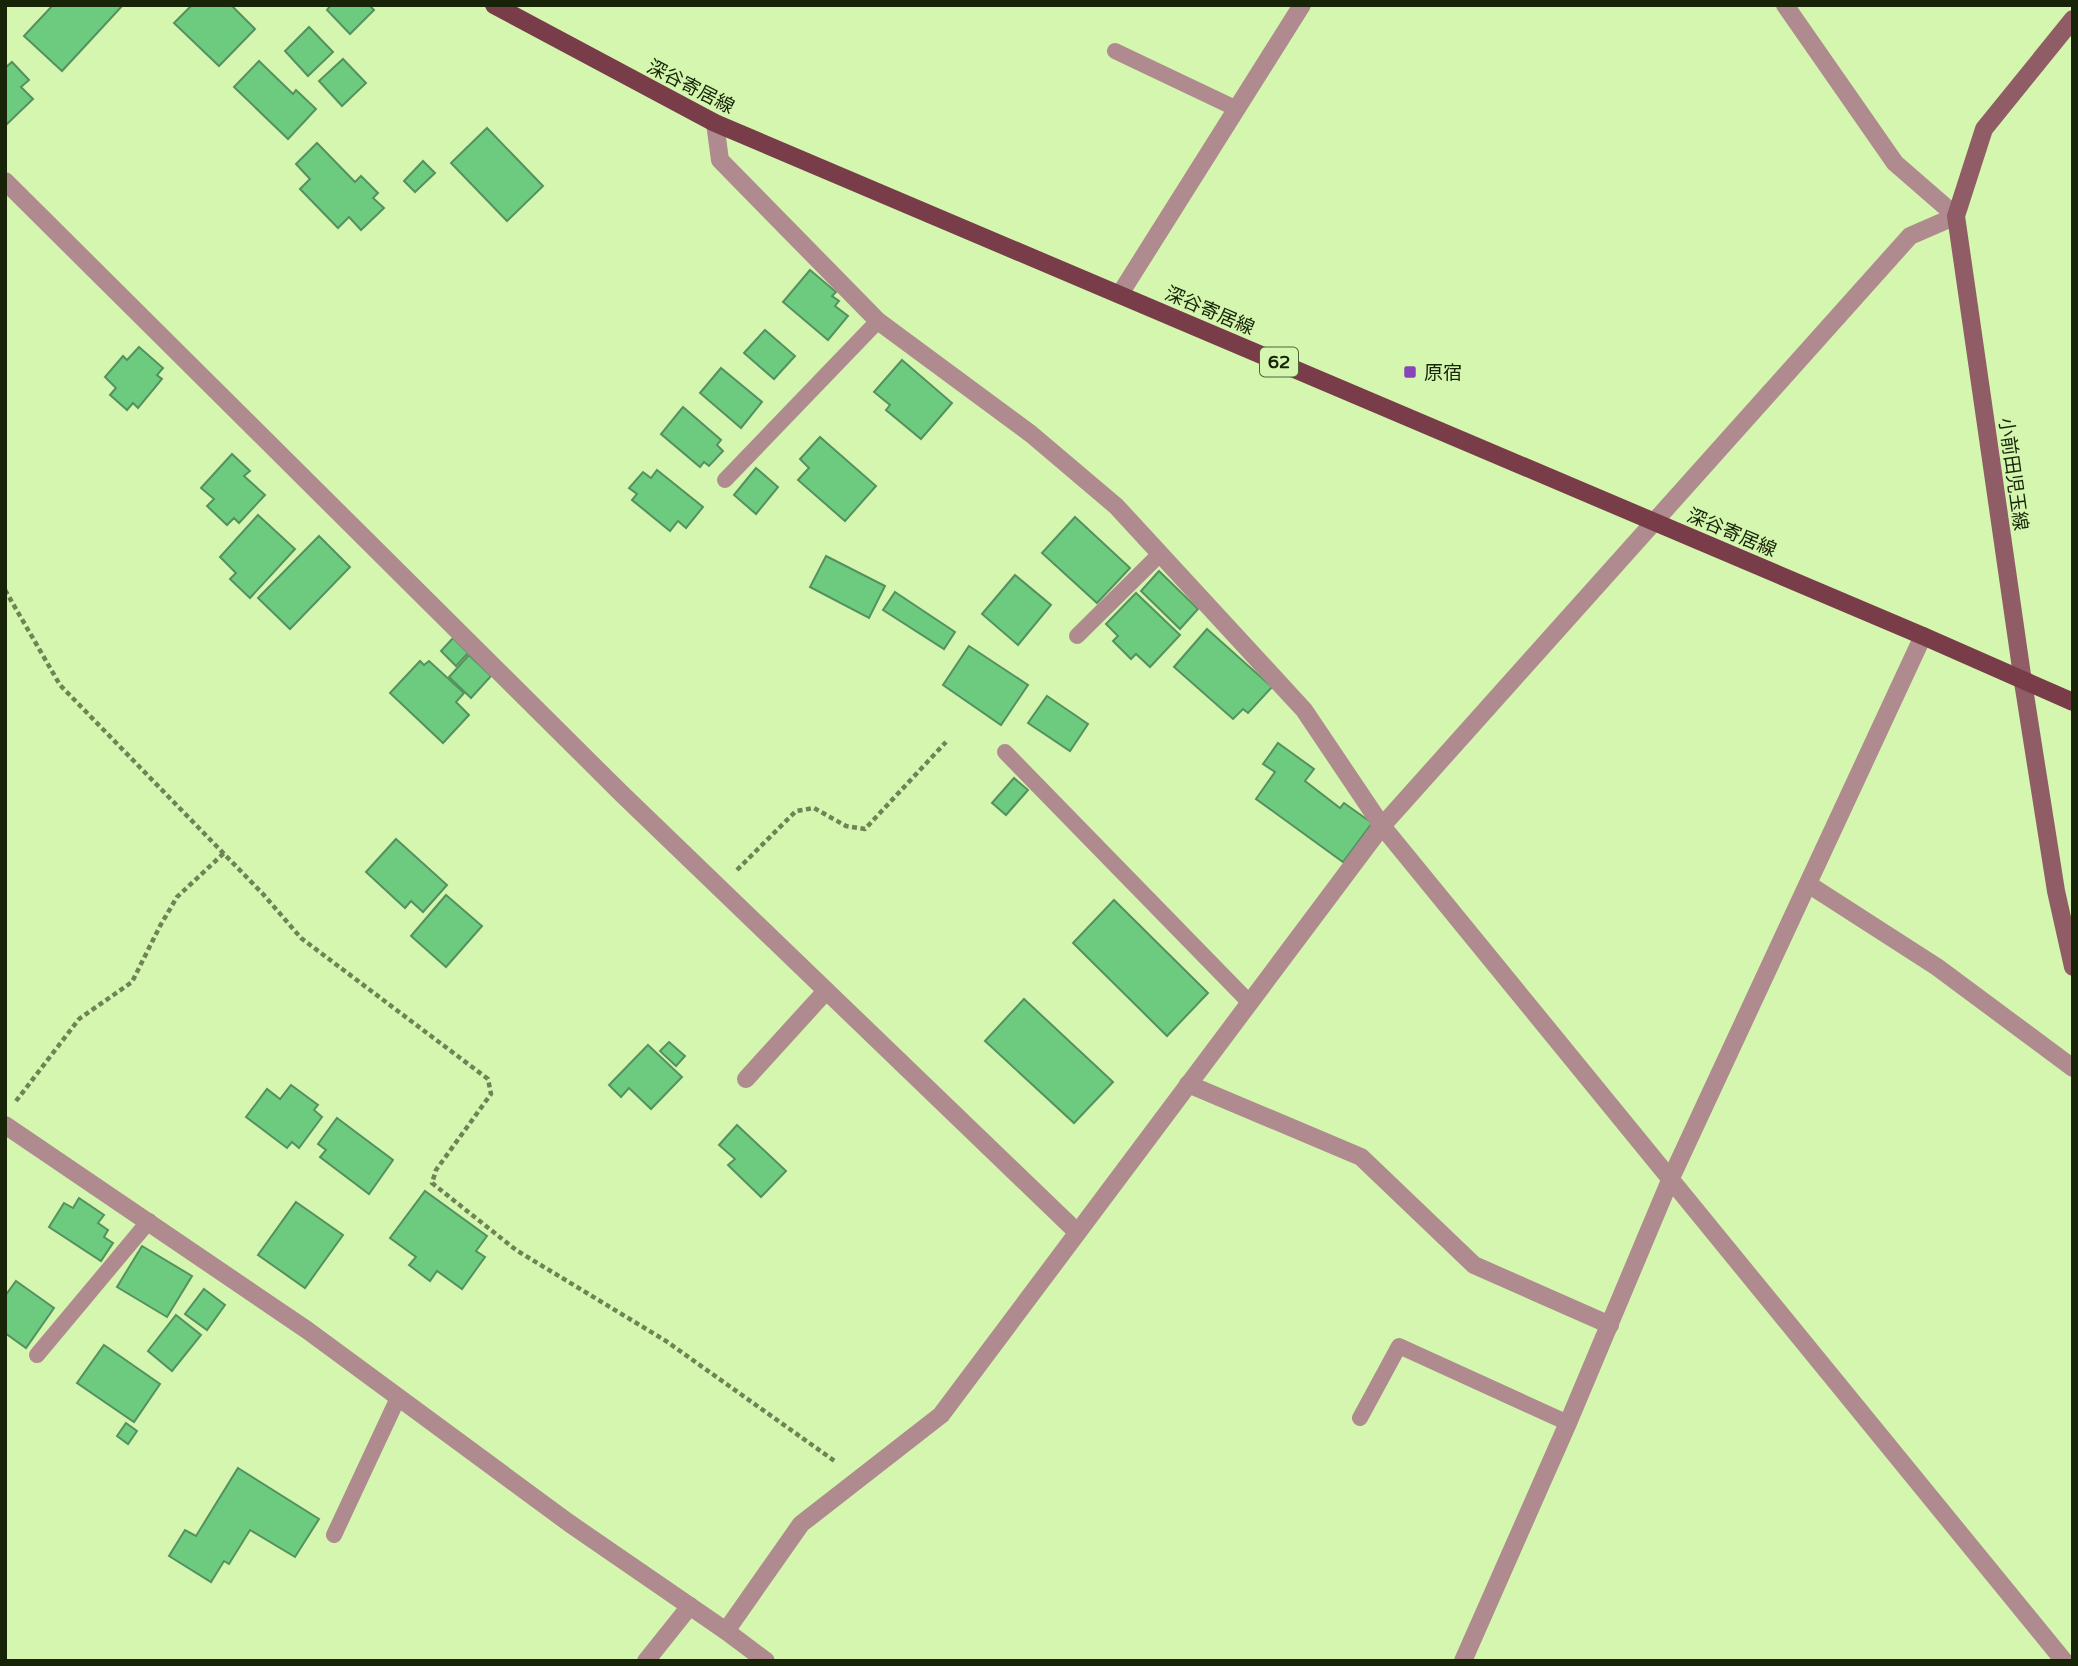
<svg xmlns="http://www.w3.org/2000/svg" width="2078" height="1666" font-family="'Varela Round','Noto Sans JP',sans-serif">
  <rect width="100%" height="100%" fill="#d4f6af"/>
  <g fill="#6dcb80" stroke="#54915f" stroke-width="2">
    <polygon points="53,5 123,5 62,71 24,36"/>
    <polygon points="192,5 231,5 255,29 219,66 174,23"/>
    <polygon points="331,5 369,5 374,10 350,34 327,10"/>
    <polygon points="309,27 333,52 308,76 285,51"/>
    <polygon points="343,59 366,83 342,106 319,81"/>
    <polygon points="259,61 293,94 296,90 316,109 288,139 234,87"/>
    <polygon points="12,62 29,80 21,87 33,99 6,125 5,68"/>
    <polygon points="487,128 543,186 507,221 451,163"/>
    <polygon points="317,143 355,182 361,176 378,193 373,198 384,208 361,230 349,217 338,228 300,189 310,179 296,164"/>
    <polygon points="423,161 435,173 415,192 404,181"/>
    <polygon points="810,270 836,292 832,296 839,301 835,306 848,316 828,340 783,302"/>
    <polygon points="765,330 795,356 774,379 744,353"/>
    <polygon points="139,347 163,368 157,375 162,379 138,408 133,403 127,410 110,395 116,388 105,377 123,356 127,360"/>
    <polygon points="902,360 952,403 921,439 886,410 890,405 874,392"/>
    <polygon points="721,368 762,402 741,428 700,393"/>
    <polygon points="683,407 721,440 717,445 723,451 709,466 704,462 700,467 661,434"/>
    <polygon points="820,437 876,486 845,521 798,480 809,468 800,459"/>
    <polygon points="232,454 250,471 244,476 265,495 239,523 234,518 227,525 207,506 214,499 201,488"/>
    <polygon points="756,468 778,487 756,514 734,495"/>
    <polygon points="657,470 703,507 686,528 678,521 670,531 632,500 637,494 629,488 643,472 651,478"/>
    <polygon points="258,515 295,549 250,598 230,579 236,573 220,557"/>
    <polygon points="1075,517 1130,568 1097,603 1042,553"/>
    <polygon points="319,536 350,567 290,629 258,598"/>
    <polygon points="826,556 885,586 869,618 810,587"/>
    <polygon points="1159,571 1198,609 1180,629 1141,591"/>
    <polygon points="1015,575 1051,605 1018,645 982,614"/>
    <polygon points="895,592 955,632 944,649 883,610"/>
    <polygon points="1136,593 1180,635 1150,667 1136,654 1131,659 1113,641 1118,636 1106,624"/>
    <polygon points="1207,629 1272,687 1248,713 1243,709 1233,719 1174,667"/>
    <polygon points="453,638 468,653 456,666 441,651"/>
    <polygon points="969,646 1028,685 1001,725 943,685"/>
    <polygon points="469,655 491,676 471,698 449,677"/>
    <polygon points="420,661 424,665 429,661 464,693 456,702 469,715 443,743 390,693"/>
    <polygon points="1047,696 1088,724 1070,751 1028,723"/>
    <polygon points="1278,743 1314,769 1305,781 1340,808 1344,803 1372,823 1343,862 1256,799 1275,772 1263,764"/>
    <polygon points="1014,778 1028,790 1006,815 992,803"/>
    <polygon points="396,839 447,885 423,912 411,901 405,908 366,872"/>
    <polygon points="446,895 482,926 446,967 411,936"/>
    <polygon points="1114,900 1208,993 1167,1036 1073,943"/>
    <polygon points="1024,999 1113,1082 1074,1123 985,1041"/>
    <polygon points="669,1042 685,1056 676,1066 660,1051"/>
    <polygon points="648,1045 682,1077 651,1109 629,1088 621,1097 609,1085"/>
    <polygon points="291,1085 318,1105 314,1110 322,1117 299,1148 292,1142 287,1148 246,1117 267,1089 280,1099"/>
    <polygon points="337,1118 393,1160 369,1194 320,1157 326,1150 318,1144"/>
    <polygon points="737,1125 786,1171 761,1197 728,1165 735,1159 719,1145"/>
    <polygon points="425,1191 487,1236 476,1251 485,1257 462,1289 437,1271 430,1281 409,1265 416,1257 390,1238"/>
    <polygon points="79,1198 104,1215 98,1223 108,1230 104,1237 113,1243 101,1261 49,1227 64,1203 73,1208"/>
    <polygon points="296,1202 343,1235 305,1288 258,1255"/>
    <polygon points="142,1246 192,1276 167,1317 117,1287"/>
    <polygon points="16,1281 54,1308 26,1348 5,1333 5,1296"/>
    <polygon points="204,1289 225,1305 207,1330 185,1314"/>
    <polygon points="176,1315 201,1335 172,1371 148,1351"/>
    <polygon points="104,1345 160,1384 134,1422 77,1383"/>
    <polygon points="126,1423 137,1431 128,1444 117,1436"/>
    <polygon points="238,1468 319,1519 295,1557 250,1530 229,1564 224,1561 211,1582 169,1556 185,1530 196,1536"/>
  </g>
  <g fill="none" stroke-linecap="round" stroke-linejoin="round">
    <g stroke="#6e8454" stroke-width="4.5" stroke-dasharray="5 3.5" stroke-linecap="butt">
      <polyline points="5,590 60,685 263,894 301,938 488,1079 491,1094 436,1170 432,1183 516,1250 666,1341 836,1462"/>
      <polyline points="737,870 796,811 814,808 846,826 865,829 946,742"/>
      <polyline points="16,1101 79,1019 132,982 160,926 177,897 224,853"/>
    </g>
    <g stroke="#af8b90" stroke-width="16">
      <polyline points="1115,51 1237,109"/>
      <polyline points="725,480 878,321"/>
      <polyline points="1077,636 1160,554"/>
      <polyline points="1005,752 1249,1002"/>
      <polyline points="37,1355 149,1221"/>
      <polyline points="1360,1418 1399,1346 1568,1423"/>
      <polyline points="334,1535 398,1398"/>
    </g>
    <g stroke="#af8b90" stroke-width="18">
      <polyline points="715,123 720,160 878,321 1031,434 1116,506 1304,710 1382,826 2064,1661"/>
      <polyline points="5,181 622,794 1077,1232"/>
      <polyline points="1120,294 1302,5"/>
      <polyline points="1808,884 1937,967 2073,1068"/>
      <polyline points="746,1079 826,991"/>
      <polyline points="1188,1084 1361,1157 1474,1265 1610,1325"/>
      <polyline points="5,1125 307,1330 569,1523 726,1631 766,1661"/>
      <polyline points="726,1631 801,1524 941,1415 1382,826 1910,236 1956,216"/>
      <polyline points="646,1661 690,1606"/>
      <polyline points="1463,1661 1568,1423 1671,1178 1923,636"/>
    </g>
    <polyline stroke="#af8b90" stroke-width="18" points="1785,5 1895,163 1956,216"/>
    <polyline stroke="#905d66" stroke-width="18" points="2073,19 1984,129 1956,216 2023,682 2056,891 2073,967"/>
    <polyline stroke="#793d49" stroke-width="18" points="494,5 715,123 1923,636 2073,702"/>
  </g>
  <rect fill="#8945b8" stroke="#d4f6af" stroke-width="2.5" x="1403" y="365" width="14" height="14" rx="3.5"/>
  <g text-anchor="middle" stroke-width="5" stroke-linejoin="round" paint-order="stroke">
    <rect fill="#d4f6af" stroke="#50633a" stroke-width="2" x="1260" y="347.5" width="38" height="29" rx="5"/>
    <g font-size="18" font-weight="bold" fill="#182408">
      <text x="1279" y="368">62</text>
    </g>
    <g font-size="19" fill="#182408" stroke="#d4f6af">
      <text transform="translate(691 86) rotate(27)" y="7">深谷寄居線</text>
      <text transform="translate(1210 310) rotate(23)" y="7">深谷寄居線</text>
      <text transform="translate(2014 474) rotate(82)" y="7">小前田児玉線</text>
      <text transform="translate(1732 532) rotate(23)" y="7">深谷寄居線</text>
    </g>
    <g font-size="19" fill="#182408" stroke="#d4f6af" text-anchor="start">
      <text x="1424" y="379">原宿</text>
    </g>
  </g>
  <rect width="2078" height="1666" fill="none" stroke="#182408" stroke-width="14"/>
</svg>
